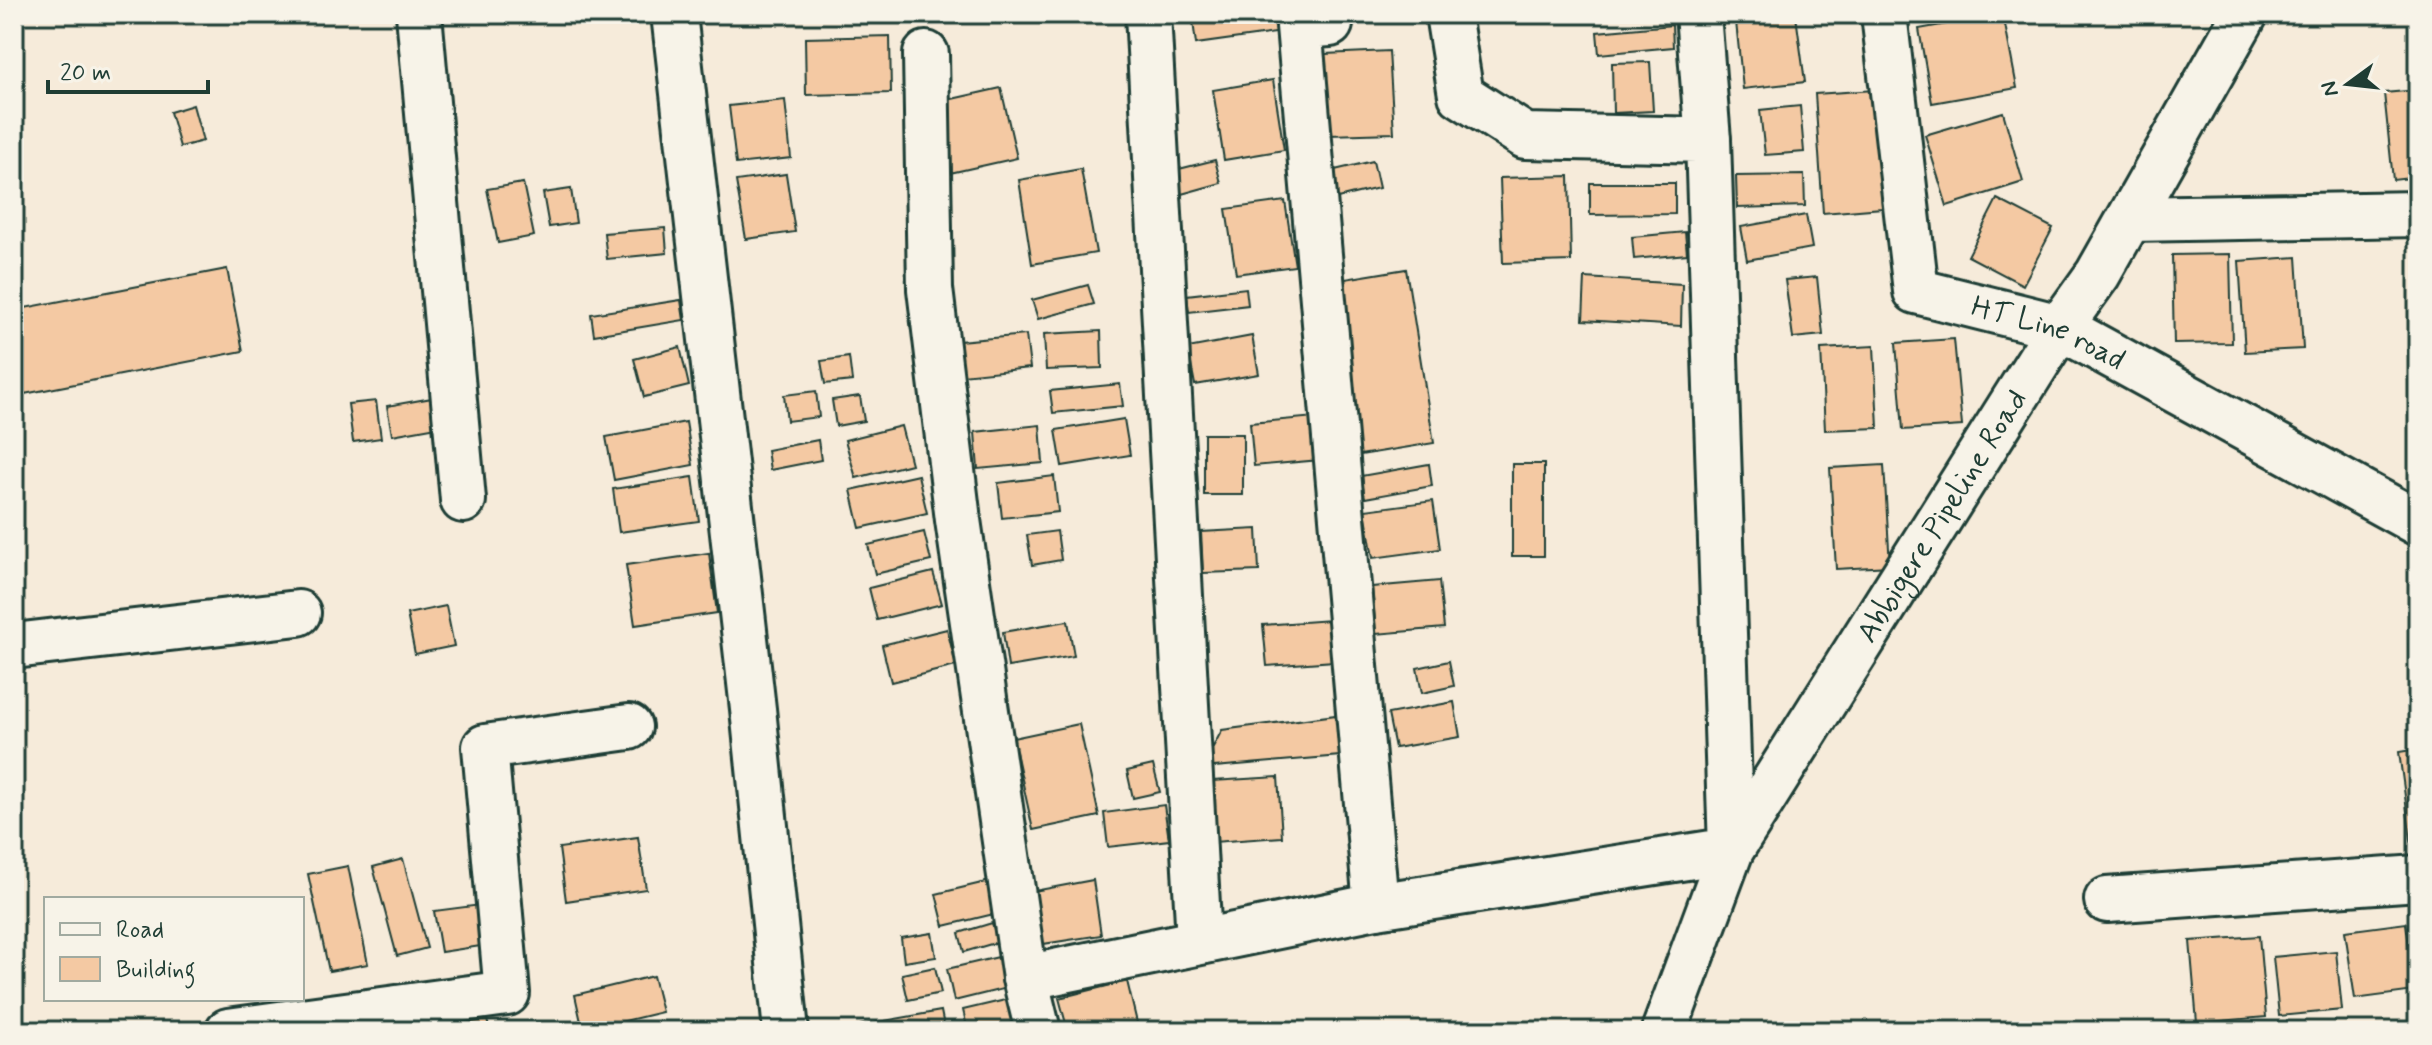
<svg xmlns="http://www.w3.org/2000/svg" width="2432" height="1045" font-family="Mynerve,sans-serif">
  <rect width="100%" height="100%" fill="#f6ebda"/>
  <filter id="ink" filterUnits="userSpaceOnUse"><feTurbulence type="fractalNoise" baseFrequency=".0125" numOctaves="2"/><feDisplacementMap in="SourceGraphic" scale="16" xChannelSelector="R" yChannelSelector="G"/><feConvolveMatrix kernelMatrix="1 2 1 2 8 2 1 2 1" color-interpolation-filters="sRGB"/></filter>
  <g filter="url(#ink)">
    <g fill="#f4c9a3" stroke="#1f3d34" stroke-width="2">
      <polygon points="567,14 645,14 568,23"/>
      <polygon points="1192,14 1288,14 1290,31 1196,44"/>
      <polygon points="2003,14 2017,88 1932,103 1919,29"/>
      <polygon points="1796,16 1805,82 1743,89 1736,22"/>
      <polygon points="1672,25 1673,47 1599,54 1597,32"/>
      <polygon points="890,36 891,93 806,95 805,38"/>
      <polygon points="1389,51 1394,133 1329,135 1325,54"/>
      <polygon points="1650,62 1653,111 1613,113 1612,63"/>
      <polygon points="1273,80 1284,150 1224,160 1213,90"/>
      <polygon points="1001,88 1017,158 950,173 934,103"/>
      <polygon points="1875,90 1882,208 1823,213 1815,94"/>
      <polygon points="2418,90 2418,177 2393,180 2384,93"/>
      <polygon points="785,100 791,158 736,164 729,106"/>
      <polygon points="193,105 203,141 180,147 170,112"/>
      <polygon points="1800,106 1804,152 1765,155 1760,110"/>
      <polygon points="2003,112 2023,182 1947,206 1925,135"/>
      <polygon points="1215,160 1221,183 1178,195 1171,171"/>
      <polygon points="1373,161 1379,188 1329,200 1322,173"/>
      <polygon points="1081,169 1096,253 1032,264 1019,180"/>
      <polygon points="786,174 795,232 746,239 736,181"/>
      <polygon points="1804,175 1805,206 1737,208 1736,176"/>
      <polygon points="1569,176 1571,261 1503,263 1500,178"/>
      <polygon points="523,183 534,236 498,243 487,189"/>
      <polygon points="1590,183 1675,183 1675,214 1590,215"/>
      <polygon points="571,189 576,223 549,227 543,193"/>
      <polygon points="1997,199 2053,228 2023,285 1968,256"/>
      <polygon points="1285,201 1295,266 1236,274 1226,209"/>
      <polygon points="1806,215 1812,248 1747,260 1741,227"/>
      <polygon points="665,228 667,253 607,259 604,233"/>
      <polygon points="1685,232 1687,254 1634,259 1632,237"/>
      <polygon points="2230,254 2232,343 2174,344 2172,255"/>
      <polygon points="2297,257 2303,349 2245,352 2239,261"/>
      <polygon points="227,269 243,351 14,396 14,310"/>
      <polygon points="1406,269 1434,443 1360,455 1333,281"/>
      <polygon points="1817,277 1823,335 1793,338 1785,280"/>
      <polygon points="1585,278 1682,284 1681,326 1583,320"/>
      <polygon points="1088,285 1094,304 1038,319 1032,300"/>
      <polygon points="1246,288 1248,305 1189,312 1187,295"/>
      <polygon points="681,300 684,320 594,335 591,314"/>
      <polygon points="1101,331 1102,368 1046,370 1044,334"/>
      <polygon points="1026,335 1030,368 962,375 959,341"/>
      <polygon points="1252,336 1259,374 1195,385 1188,348"/>
      <polygon points="1954,339 1962,426 1903,430 1896,343"/>
      <polygon points="1874,346 1878,428 1825,430 1821,349"/>
      <polygon points="680,347 689,386 644,397 634,359"/>
      <polygon points="849,357 852,381 825,384 821,361"/>
      <polygon points="1120,384 1123,406 1053,413 1050,391"/>
      <polygon points="816,391 819,417 787,421 784,395"/>
      <polygon points="860,396 864,421 836,426 832,400"/>
      <polygon points="432,398 437,427 392,435 387,406"/>
      <polygon points="376,401 381,438 353,442 348,404"/>
      <polygon points="1315,417 1320,460 1254,466 1250,423"/>
      <polygon points="1124,419 1130,455 1062,466 1056,430"/>
      <polygon points="686,422 693,465 614,480 606,437"/>
      <polygon points="1040,425 1043,463 978,469 975,432"/>
      <polygon points="901,426 911,464 856,478 845,440"/>
      <rect x="1204" y="434" width="39" height="61"/>
      <polygon points="818,440 821,460 770,470 767,450"/>
      <polygon points="1429,464 1432,486 1365,498 1361,476"/>
      <rect x="1512" y="464" width="32" height="92"/>
      <polygon points="1884,465 1890,566 1836,569 1830,468"/>
      <polygon points="918,475 927,513 860,528 851,490"/>
      <polygon points="1054,476 1058,512 1002,518 998,483"/>
      <polygon points="693,477 699,521 619,532 613,489"/>
      <polygon points="1433,501 1440,549 1373,558 1365,510"/>
      <polygon points="1257,529 1259,571 1203,573 1201,532"/>
      <polygon points="1057,531 1061,560 1032,565 1027,535"/>
      <polygon points="924,532 931,561 875,574 868,545"/>
      <polygon points="709,553 717,613 635,625 626,565"/>
      <polygon points="933,572 942,604 877,620 869,588"/>
      <polygon points="1439,581 1444,628 1376,634 1372,587"/>
      <polygon points="446,606 454,646 415,654 407,614"/>
      <polygon points="1330,620 1334,661 1267,666 1263,625"/>
      <polygon points="1068,621 1074,656 1008,667 1003,632"/>
      <polygon points="947,629 956,666 891,682 882,645"/>
      <polygon points="2418,643 2418,716 2409,644"/>
      <polygon points="1449,661 1454,686 1422,693 1417,668"/>
      <polygon points="1454,702 1460,737 1395,748 1388,714"/>
      <polygon points="1336,715 1340,756 1202,768 1222,730"/>
      <polygon points="1079,724 1099,816 1033,830 1013,738"/>
      <polygon points="2418,749 2418,847 2412,848 2399,752"/>
      <polygon points="1153,765 1160,792 1133,798 1127,771"/>
      <polygon points="1278,777 1282,837 1200,843 1196,782"/>
      <polygon points="1164,805 1169,840 1108,847 1104,813"/>
      <polygon points="638,837 646,889 566,901 559,848"/>
      <polygon points="403,859 427,948 397,956 373,867"/>
      <polygon points="348,866 368,964 329,971 308,874"/>
      <polygon points="1093,880 1101,935 1043,944 1034,891"/>
      <polygon points="990,881 998,913 944,926 936,894"/>
      <polygon points="488,904 494,944 441,952 434,911"/>
      <polygon points="992,923 998,942 964,952 959,933"/>
      <polygon points="2406,923 2415,991 2355,999 2345,931"/>
      <polygon points="932,933 936,957 904,962 901,938"/>
      <polygon points="2259,936 2266,1017 2197,1023 2190,941"/>
      <polygon points="2336,951 2342,1010 2279,1016 2273,957"/>
      <polygon points="1007,955 1015,986 954,1001 947,969"/>
      <polygon points="935,967 941,993 908,1000 902,974"/>
      <polygon points="653,976 662,1012 583,1031 575,995"/>
      <polygon points="1127,981 1139,1031 1068,1031 1059,998"/>
      <polygon points="1014,998 1020,1023 985,1031 968,1031 963,1010"/>
      <polygon points="941,1011 945,1031 862,1031 861,1025"/>
      <polygon points="486,1016 490,1031 433,1031 433,1030"/>
    </g>
    <g fill="none" stroke-linecap="round" stroke-linejoin="round">
      <defs>
        <g id="minor">
          <polyline points="419,14 463,500"/>
          <polyline points="674,14 753,709 786,1031"/>
          <polyline points="1148,14 1199,941"/>
          <polyline points="1698,14 1708,140"/>
          <path id="s1" d="M1884 14 1916 291 2060 327 2418 523"/>
          <polyline points="1330,24 1299,26 1376,906"/>
          <polyline points="926,54 930,289 958,520 1025,978 1038,1031"/>
          <polyline points="2130,219 2418,214"/>
          <polyline points="14,646 298,613"/>
          <polyline points="2107,900 2418,878"/>
          <polyline points="1025,978 1376,906 1731,850 1708,140 1525,136 1461,95 1448,14"/>
          <polyline points="228,1031 507,993 485,747 629,727"/>
        </g>
        <g id="tertiary">
          <path id="s2" d="M1664 1031 1731 850 2060 327 2098 274 2245 14"/>
        </g>
      </defs>
      <use href="#minor" stroke="#1f3d34" stroke-width="50"/>
      <use href="#tertiary" stroke="#1f3d34" stroke-width="50"/>
      <use href="#minor" stroke="#f7f3e8" stroke-width="44"/>
      <use href="#tertiary" stroke="#f7f3e8" stroke-width="44"/>
    </g>
  </g>
  <g text-anchor="middle" stroke-width="8" stroke-linejoin="round" paint-order="stroke">
    <g font-size="30" fill="#1f3d34" stroke="#f7f3e8">
      <text dy="10" stroke="none"><textPath href="#s1" startOffset="418">HT Line road</textPath></text>
      <text dy="10" stroke="none"><textPath href="#s2" startOffset="588">Abbigere Pipeline Road</textPath></text>
    </g>
  </g>
  <rect width="2432" height="1045" fill="none" stroke="#f7f3e8" stroke-width="48"/>
  <rect x="24" y="24" width="2384" height="997" fill="none" stroke="#1f3d34" stroke-width="3" filter="url(#ink)"/>
  <rect x="44" y="897" width="260" height="104" fill="#f7f3e8" stroke="#a1aaa0" stroke-width="2"/>
  <rect x="60" y="923" width="40" height="12" fill="#f7f3e8" stroke="#a1aaa0" stroke-width="2"/>
  <text x="116" y="937" font-size="24" fill="#1f3d34">Road</text>
  <rect x="60" y="957" width="40" height="24" fill="#f4c9a3" stroke="#a1aaa0" stroke-width="2"/>
  <text x="116" y="977" font-size="24" fill="#1f3d34">Building</text>
  <g transform="translate(2348 84) rotate(255)" stroke="#f7f3e8" stroke-width="6" paint-order="stroke">
  <path d="M0-6L14 30L0 20L-14 30Z" fill="#1f3d34"/>
  <text y="-12" font-size="22" font-weight="bold" text-anchor="middle" fill="#1f3d34">N</text>
  </g>
  <path d="M48 80v12h160v-12" fill="none" stroke="#1f3d34" stroke-width="4"/>
  <text x="60" y="80" font-size="24" fill="#1f3d34" stroke="#f7f3e8" stroke-width="6" paint-order="stroke">20 m</text>
</svg>
